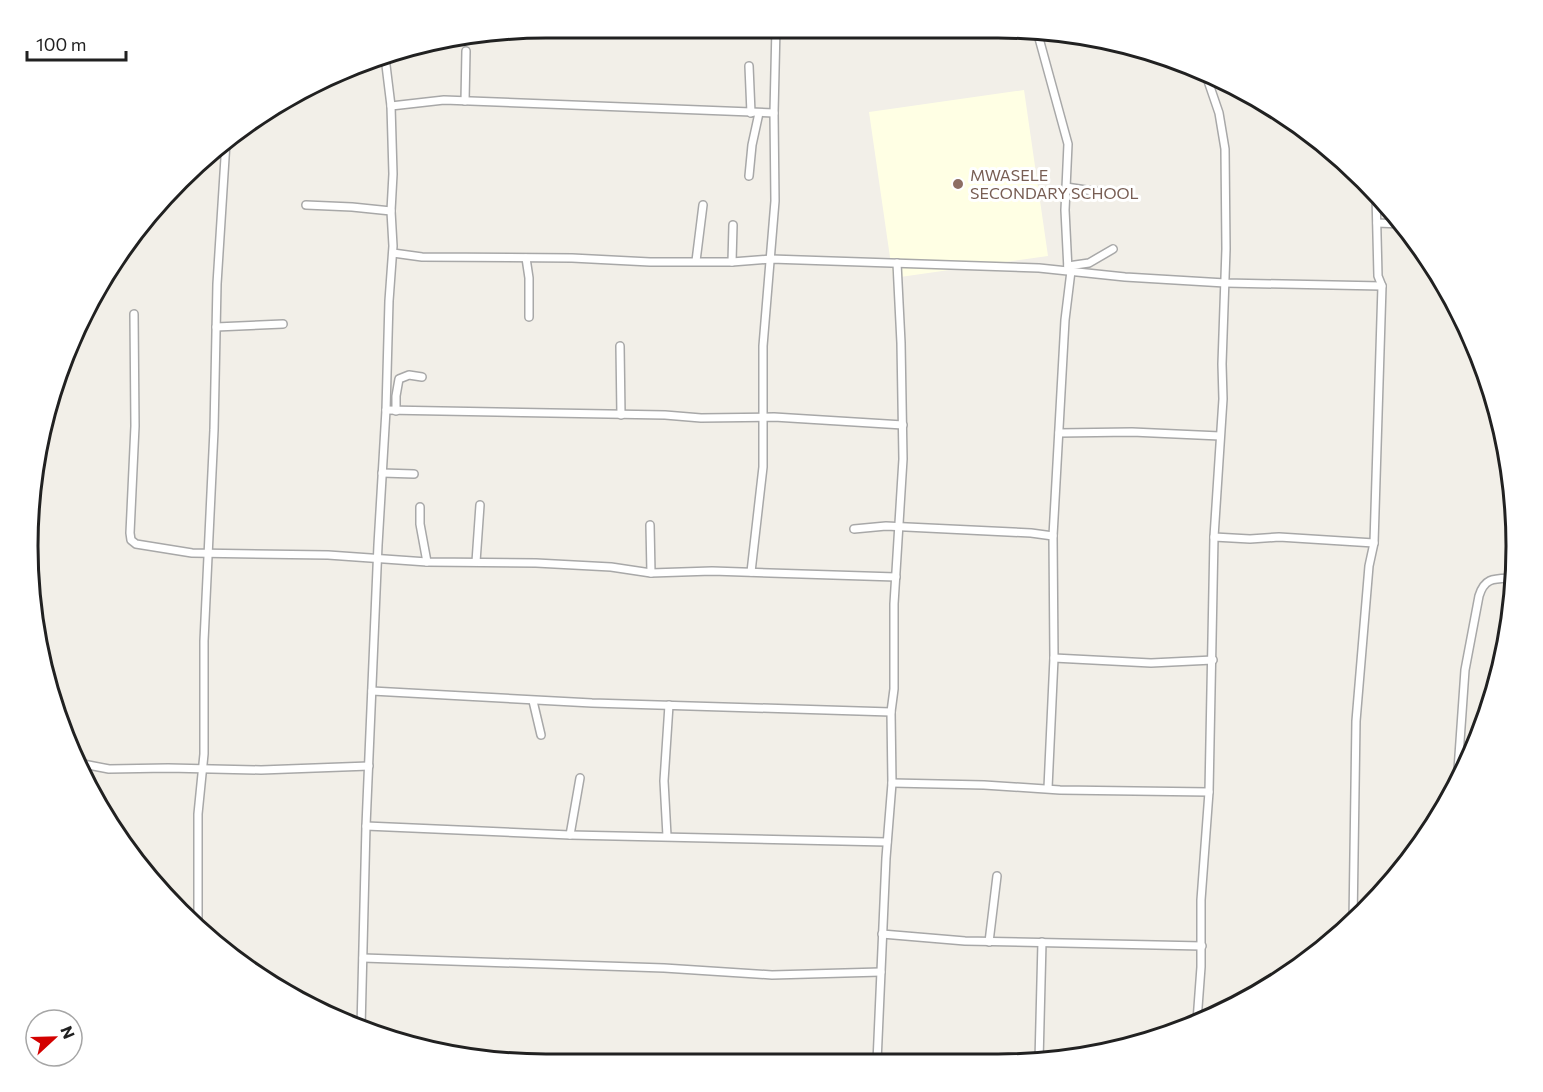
<svg xmlns="http://www.w3.org/2000/svg" width="1543" height="1092" font-family="Commissioner,sans-serif">
  <rect width="100%" height="100%" fill="#f2efe8"/>
  <polygon fill="#ffffe4" points="1024,90 1048,256 893,278 869,112"/>
  <g fill="none" stroke-linecap="round" stroke-linejoin="round">
    <defs>
      <g id="street">
        <polyline points="922,27 947,29 974,27"/>
        <polyline points="1037,31 1068,144 1065,210 1068,270"/>
        <polyline points="749,66 751,113"/>
        <polyline points="465,101 466,51"/>
        <polyline points="391,106 444,100 774,113"/>
        <polyline points="749,176 752,145 759,113"/>
        <polyline points="1066,187 1113,194"/>
        <polyline points="306,205 352,207 391,211"/>
        <polyline points="1377,223 1402,224"/>
        <polyline points="393,253 422,257 572,258 650,262 732,262 771,259 1039,268 1125,277 1225,283 1382,286"/>
        <polyline points="526,258 529,278 529,317"/>
        <polyline points="696,261 703,205"/>
        <polyline points="732,262 733,225"/>
        <polyline points="1068,266 1089,263 1113,249"/>
        <polyline points="134,314 135,426 130,533 131,540 136,544 192,553 328,555 427,562 536,563 611,567 651,573 712,571 896,577"/>
        <polyline points="216,327 283,324"/>
        <polyline points="620,346 621,415"/>
        <polyline points="386,410 665,415 701,418 774,417 903,425"/>
        <polyline points="396,411 396,396 399,379 409,375 422,377"/>
        <polyline points="1059,433 1132,432 1220,436"/>
        <polyline points="382,473 414,474"/>
        <polyline points="420,507 420,524 427,562"/>
        <polyline points="650,525 651,573"/>
        <polyline points="854,529 886,526 1031,533 1053,536"/>
        <polyline points="1214,537 1250,539 1279,537 1374,543"/>
        <polyline points="476,562 480,505"/>
        <polyline points="751,572 763,467 763,346 775,201 774,113 776,27"/>
        <polyline points="1054,658 1151,663 1213,660"/>
        <polyline points="372,691 592,703 891,712"/>
        <polyline points="533,701 541,735"/>
        <polyline points="78,763 109,769 168,768 261,770 369,766"/>
        <polyline points="892,783 984,785 1060,790 1209,792"/>
        <path d="M1457 784 1465 670 1479 596C1485 576 1496 579 1515 578"/>
        <polyline points="1048,788 1054,658 1053,536 1065,320 1071,271"/>
        <polyline points="366,826 570,835 887,842"/>
        <polyline points="570,835 580,778"/>
        <polyline points="667,836 664,781 669,705"/>
        <polyline points="1353,922 1356,721 1369,566 1374,543 1382,286 1378,276 1376,195"/>
        <polyline points="198,928 198,814 204,754 204,641 214,430 217,284 226,142"/>
        <polyline points="882,934 965,941 1202,946"/>
        <polyline points="989,942 997,876"/>
        <polyline points="363,958 664,968 772,975 881,972"/>
        <polyline points="1197,1021 1201,967 1201,900 1209,792 1214,537 1223,399 1222,364 1226,249 1225,149 1219,113 1207,78"/>
        <polyline points="361,1028 366,826 378,545 386,410 389,301 393,246 391,211 393,174 391,106 385,57"/>
        <polyline points="1039,1061 1042,942"/>
        <polyline points="877,1062 886,858 892,783 891,712 894,689 894,604 903,459 901,343 897,263"/>
      </g>
    </defs>
    <use href="#street" stroke="#a8a8a8" stroke-width="10"/>
    <use href="#street" stroke="#fff" stroke-width="7"/>
  </g>
  <circle fill="#8d6e63" stroke="#fff" stroke-width="2" cx="958" cy="184" r="6"/>
  <g text-anchor="middle" stroke-width="6" stroke-linejoin="round" paint-order="stroke">
    <g font-size="16" fill="#785e54" stroke="#fff" text-anchor="start">
      <text x="970" y="181">MWASELE<tspan x="970" dy="18">SECONDARY SCHOOL</tspan></text>
    </g>
  </g>
  <path d="M0 0H1543V1092H0ZM546 38H998A508 508 0 0 1 1506 546V546A508 508 0 0 1 998 1054H546A508 508 0 0 1 38 546V546A508 508 0 0 1 546 38Z" fill="#fff" fill-rule="evenodd"/>
  <path fill="none" stroke="#212121" stroke-width="3" d="M546 38H998A508 508 0 0 1 1506 546V546A508 508 0 0 1 998 1054H546A508 508 0 0 1 38 546V546A508 508 0 0 1 546 38Z"/>
  <g transform="translate(54 1038) rotate(68)"><circle r="28" fill="#ffffff" stroke="#a6a6a6" stroke-width="1.5"/>
  <path d="M0-4.5L10 22L0 15L-10 22Z" fill="#d30100"/>
  <text y="-9" font-size="16" font-weight="bold" text-anchor="middle" fill="#212121">N</text>
  </g>
  <path d="M27 51v9h99v-9" fill="none" stroke="#212121" stroke-width="3"/>
  <text x="36" y="51" font-size="18" fill="#212121" stroke="#ffffff" stroke-width="4.5" paint-order="stroke">100 m</text>
</svg>
